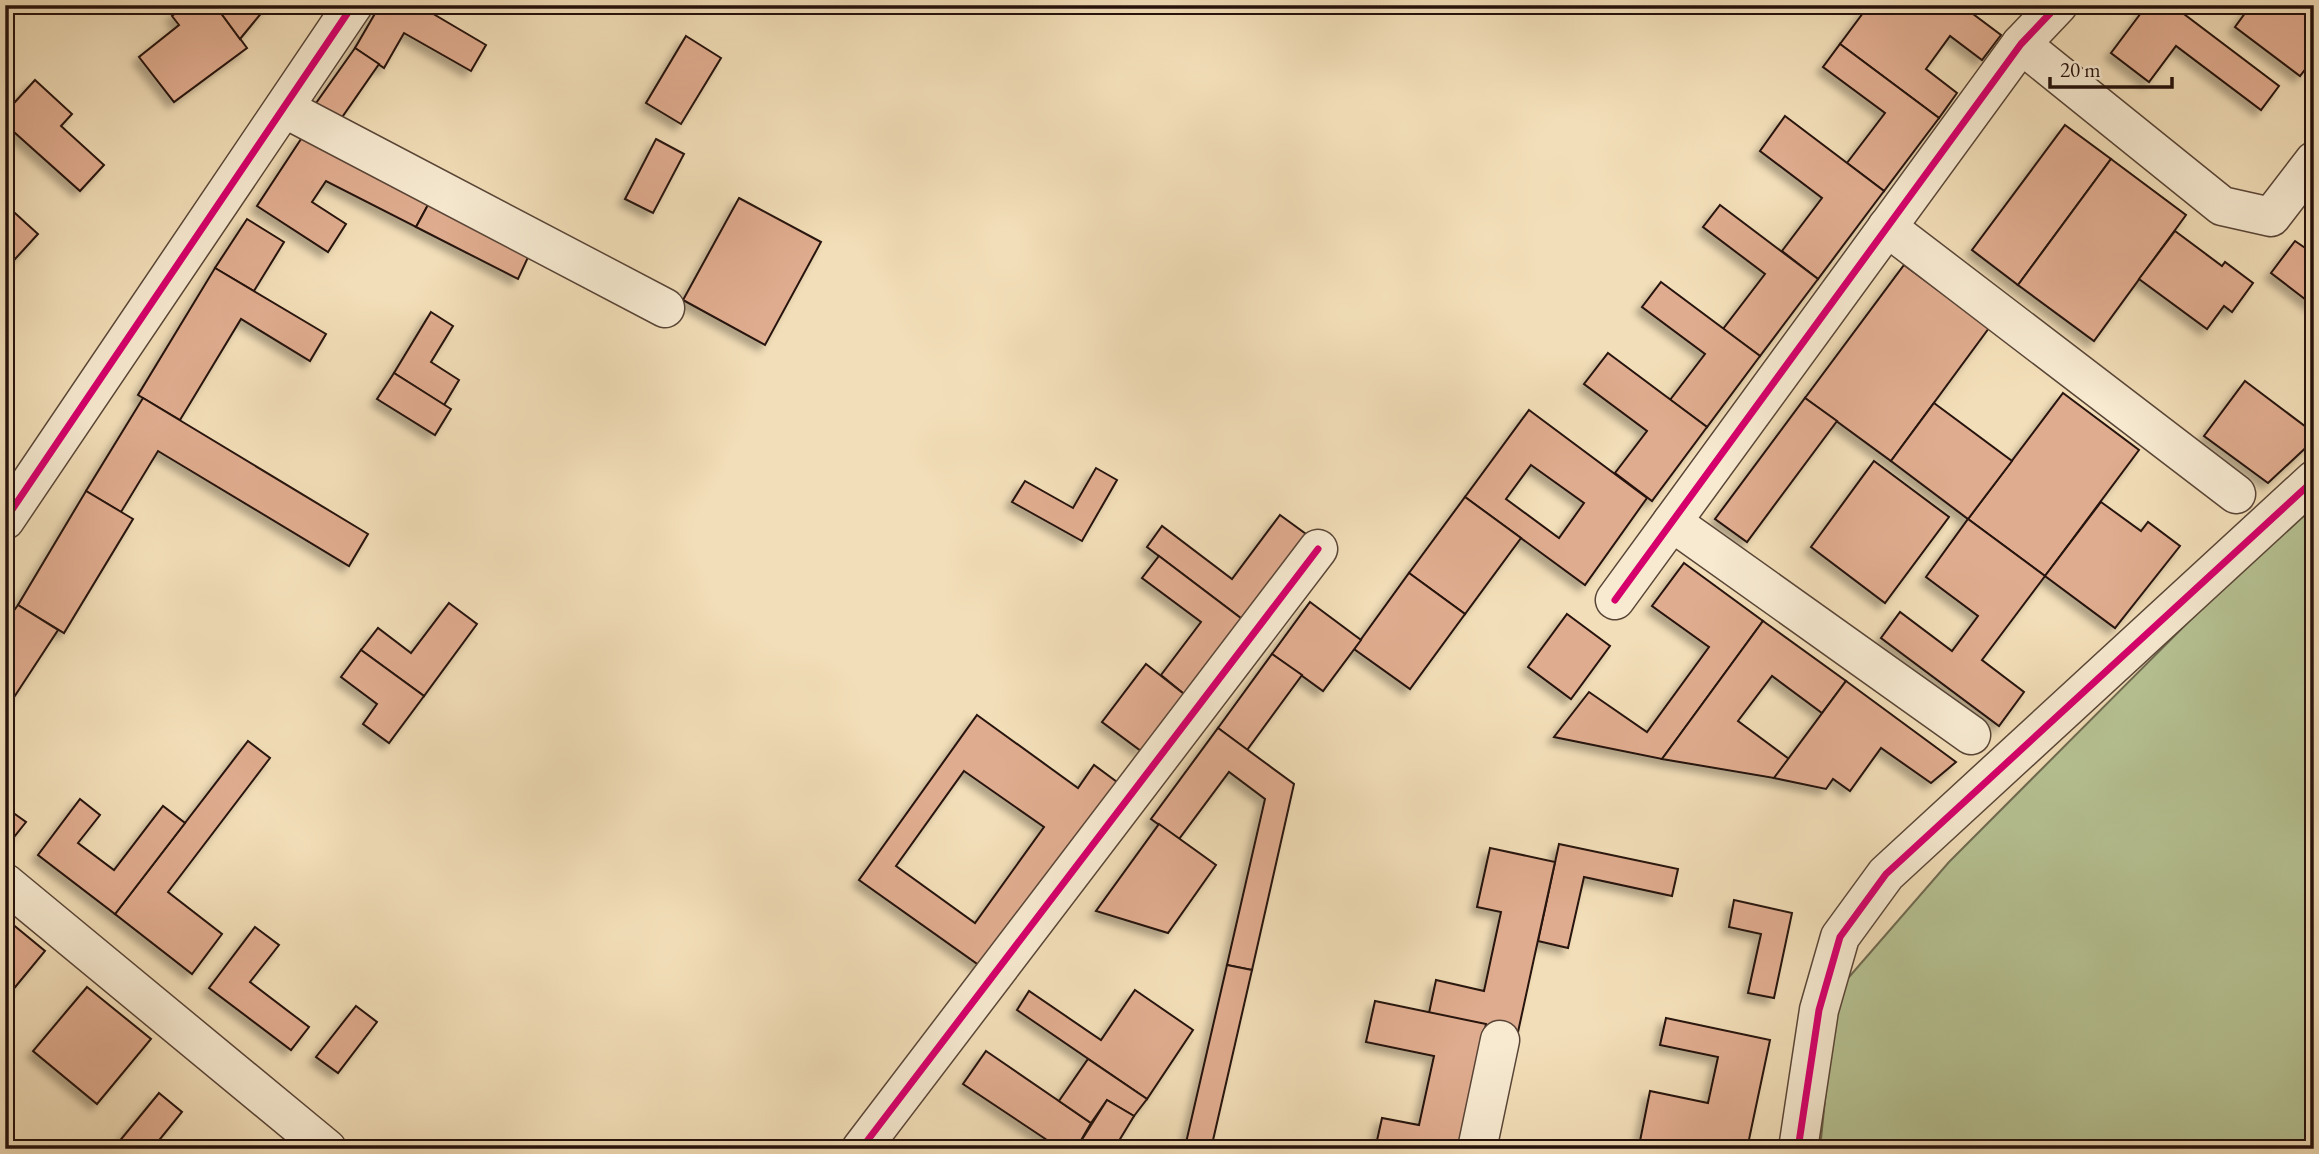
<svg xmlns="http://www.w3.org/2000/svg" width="2319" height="1154" font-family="'EB Garamond',serif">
  <defs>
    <filter id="shadow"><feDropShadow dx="-6" dy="6" stdDeviation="3.5" flood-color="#0004"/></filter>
  </defs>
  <rect width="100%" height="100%" fill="#f2deb8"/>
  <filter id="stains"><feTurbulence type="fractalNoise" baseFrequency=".00286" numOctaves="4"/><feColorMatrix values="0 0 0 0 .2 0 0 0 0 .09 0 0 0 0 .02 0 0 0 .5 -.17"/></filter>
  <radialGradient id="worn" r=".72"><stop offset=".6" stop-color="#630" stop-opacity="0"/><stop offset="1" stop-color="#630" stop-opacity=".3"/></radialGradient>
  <polygon fill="#b6c293" stroke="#6e6a50" stroke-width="2" points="2314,496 2314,1149 1820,1149 1836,992 1949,862"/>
  <g fill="#e0ac8f" stroke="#26120c" stroke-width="2" fill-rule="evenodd" filter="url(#shadow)">
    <polygon points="185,5 215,5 247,48 174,102 139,57 179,25 172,16"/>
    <polygon points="215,5 268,5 240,39"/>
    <polygon points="380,5 418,5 486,45 471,71 404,33 384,68 355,48"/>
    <polygon points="1869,5 1961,5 2001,35 1982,60 1950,36 1926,69 1957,93 1939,118 1840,44"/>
    <polygon points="2147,5 2172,5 2279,86 2261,110 2176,46 2149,82 2111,53"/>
    <polygon points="2251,5 2314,5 2314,58 2300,76 2235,27"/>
    <polygon points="686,36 721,58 681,124 646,103"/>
    <polygon points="1840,44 1939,118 1884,191 1847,163 1885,113 1823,67"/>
    <polygon points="355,48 379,64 338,123 314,106"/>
    <polygon points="35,80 72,114 61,126 104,165 80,191 5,124 5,113"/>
    <polygon points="1785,116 1884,191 1818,279 1782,251 1822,198 1760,151"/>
    <polygon points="2065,125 2111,159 2018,285 1972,250"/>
    <polygon points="303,136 429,203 416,227 326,181 312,202 346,224 328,252 257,206"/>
    <polygon points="656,139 684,154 653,213 625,199"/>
    <polygon points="2111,159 2186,215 2094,341 2018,285"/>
    <polygon points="739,198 821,242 765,345 683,300"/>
    <polygon points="429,203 530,253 518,279 416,227"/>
    <polygon points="5,204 38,234 5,270"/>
    <polygon points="1720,205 1818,279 1760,356 1723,329 1765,274 1703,227"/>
    <polygon points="247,219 284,242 254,291 215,268"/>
    <polygon points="2175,231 2222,266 2225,262 2253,283 2232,312 2224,306 2207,329 2139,279"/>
    <polygon points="2295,241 2314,254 2314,306 2271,273"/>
    <polygon points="1904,265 1989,328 1891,461 1805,398"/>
    <polygon points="215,268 326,334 310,361 241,319 180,420 138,395"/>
    <polygon points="1661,282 1760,356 1707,427 1670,400 1705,354 1642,307"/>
    <polygon points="431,312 453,326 431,362 459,380 444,405 394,373"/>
    <polygon points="1608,353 1707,427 1652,501 1615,473 1647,431 1584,384"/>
    <polygon points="394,373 451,409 435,435 377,399"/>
    <polygon points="2245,381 2314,433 2314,440 2268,483 2204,436"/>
    <polygon points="2063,393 2139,450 2045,576 1968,519"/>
    <polygon points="143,398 368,534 349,566 158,451 121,512 86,491"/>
    <polygon points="1805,398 1837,421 1747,542 1715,519"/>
    <polygon points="1934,403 2012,461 1968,519 1891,461"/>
    <path d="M1529 410 1647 498 1585 585 1465 497ZM1531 465 1584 503 1559 538 1506 499Z"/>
    <polygon points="1874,461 1949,517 1885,603 1811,547"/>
    <polygon points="1096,468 1117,480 1082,541 1012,502 1025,481 1073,508"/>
    <polygon points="86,491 133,519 64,633 18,605"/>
    <polygon points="1465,497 1521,538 1465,614 1409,573"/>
    <polygon points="2101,502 2141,531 2148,522 2180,546 2115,628 2045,576"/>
    <polygon points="1280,515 1306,534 1242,619 1147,547 1162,526 1232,579"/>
    <polygon points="1968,519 2045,576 1982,660 2024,692 1999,726 1881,638 1900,612 1952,651 1978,616 1926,577"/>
    <polygon points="1159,556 1242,619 1184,694 1161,675 1201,622 1142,578"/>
    <polygon points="1684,563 1763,621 1662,759 1554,737 1589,692 1647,732 1709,647 1652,606"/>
    <polygon points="1409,573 1465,614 1410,689 1354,649"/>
    <polygon points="1310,602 1361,640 1323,691 1272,654"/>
    <polygon points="449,603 477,624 424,696 361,650 378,628 411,653"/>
    <polygon points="18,605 58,630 5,711 5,623"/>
    <polygon points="1567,614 1610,646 1571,699 1528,667"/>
    <polygon points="1763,621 1846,681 1822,713 1772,676 1738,721 1789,759 1774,778 1662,759"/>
    <polygon points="361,650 424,696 389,743 363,724 377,704 341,677"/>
    <polygon points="1272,654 1302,675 1247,750 1218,728"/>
    <polygon points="1146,664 1184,694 1141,751 1102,722"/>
    <polygon points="1846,681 1956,762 1931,783 1881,748 1850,791 1833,779 1826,789 1774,778"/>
    <path d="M977 715 1078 788 1094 765 1117 782 983 968 859 880ZM964 771 1044 827 975 923 896 866Z"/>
    <polygon points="1218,728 1294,784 1252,970 1227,965 1265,799 1229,772 1179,839 1151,819"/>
    <polygon points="248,741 270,758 168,892 222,934 192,974 115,914"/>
    <polygon points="80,799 100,815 78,843 114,870 163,806 185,823 115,914 38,855"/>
    <polygon points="5,807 26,822 6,847 5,846"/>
    <polygon points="1159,824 1216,865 1168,933 1096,911"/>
    <polygon points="1559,844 1678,869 1672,896 1584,877 1568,948 1538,941"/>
    <polygon points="1490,848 1555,862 1518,1032 1429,1013 1436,980 1484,991 1501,912 1477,907"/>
    <polygon points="1734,900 1792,913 1774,998 1748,993 1761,934 1729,927"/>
    <polygon points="5,918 45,951 7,997 5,995"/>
    <polygon points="255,927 279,945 250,982 309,1027 291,1050 209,988"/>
    <polygon points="1227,965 1252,970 1211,1149 1192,1149 1185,1147"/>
    <polygon points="87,987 151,1039 97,1104 33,1051"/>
    <polygon points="1135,990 1193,1030 1147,1099 1017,1010 1029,991 1101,1040"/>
    <polygon points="1375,1001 1486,1024 1459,1149 1394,1149 1376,1145 1382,1118 1419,1125 1434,1056 1366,1042"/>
    <polygon points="356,1006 377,1022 338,1073 316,1057"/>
    <polygon points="1666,1018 1770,1040 1747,1149 1674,1149 1640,1141 1650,1091 1708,1103 1718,1057 1660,1045"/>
    <polygon points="986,1051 1091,1123 1076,1149 1046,1149 1050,1142 963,1084"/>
    <polygon points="1088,1059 1147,1099 1134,1116 1107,1100 1091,1123 1059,1101"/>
    <polygon points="159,1093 182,1112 152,1149 113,1149"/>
    <polygon points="1107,1100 1134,1116 1114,1149 1076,1149"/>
    <polygon points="1640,1141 1674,1149 1638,1149"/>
  </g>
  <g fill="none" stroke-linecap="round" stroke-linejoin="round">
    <defs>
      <g id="minor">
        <polyline points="2021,44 2222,206 2271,217 2314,161"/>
        <polyline points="284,108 665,308"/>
        <polyline points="1887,227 2236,494"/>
        <polyline points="5,520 353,5"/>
        <polyline points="1672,522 1971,735"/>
        <polyline points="1615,600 2021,44 2058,5"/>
        <polyline points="5,883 327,1149"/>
        <polyline points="861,1149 1318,549"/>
        <polyline points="1477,1149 1500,1040"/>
        <polyline points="1798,1149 1819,1010 1840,937 1886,874 2314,480"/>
      </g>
    </defs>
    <use href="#minor" stroke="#594537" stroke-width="41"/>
    <use href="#minor" stroke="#f7ead1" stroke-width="38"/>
    <defs>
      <g id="cycleway">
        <polyline points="5,520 353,5"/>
        <polyline points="1615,600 2021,44 2058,5"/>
        <polyline points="861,1149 1318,549"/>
        <polyline points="1798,1149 1819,1010 1840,937 1886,874 2314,480"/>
      </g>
    </defs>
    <use href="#cycleway" stroke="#f7ead1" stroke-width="11"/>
    <use href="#cycleway" stroke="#d6006c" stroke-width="7"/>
  </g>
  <rect width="2319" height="1154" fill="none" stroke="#f2deb8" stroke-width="28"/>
  <rect x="7" y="7" width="2305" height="1140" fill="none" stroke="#26120c" stroke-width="3.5"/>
  <rect x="14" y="14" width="2291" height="1126" fill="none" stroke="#26120c" stroke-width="2"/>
  <path d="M2050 77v10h122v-10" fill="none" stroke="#26120c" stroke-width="3.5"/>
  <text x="2060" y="77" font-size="21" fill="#26120c" stroke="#f7ead1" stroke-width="5" paint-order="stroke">20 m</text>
  <rect width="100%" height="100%" filter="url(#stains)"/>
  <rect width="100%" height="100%" fill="url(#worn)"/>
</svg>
